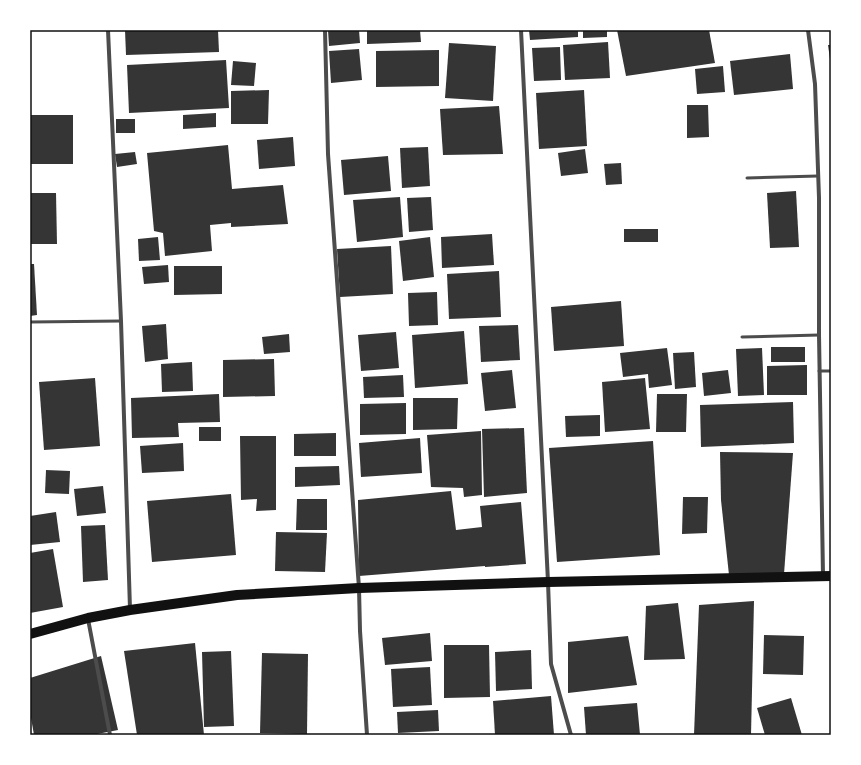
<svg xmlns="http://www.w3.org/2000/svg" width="861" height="765" font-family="Cabin,sans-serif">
  <rect width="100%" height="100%" fill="#fff"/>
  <g fill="#353535">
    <polygon points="125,30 218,30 219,52 126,55"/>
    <polygon points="328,30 359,30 360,43 329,46"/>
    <polygon points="367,30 420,30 421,42 367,44"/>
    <polygon points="529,30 578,30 578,37 530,40"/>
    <polygon points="583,30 607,30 607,37 583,38"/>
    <polygon points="617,30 709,30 715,63 626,76"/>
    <polygon points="608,42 610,78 565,80 563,45"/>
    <polygon points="449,43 496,46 493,101 445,98"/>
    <polygon points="828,45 831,45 831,59 830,59"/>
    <polygon points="560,47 561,80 534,81 532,48"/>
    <polygon points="359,49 362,80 331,83 329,51"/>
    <polygon points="439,50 439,86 376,87 376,51"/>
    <polygon points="790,54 793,89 734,95 730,61"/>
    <polygon points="226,60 229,108 129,113 127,65"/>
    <polygon points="233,61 256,63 254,86 231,85"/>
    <polygon points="723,66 725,92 697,94 695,69"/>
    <polygon points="269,90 268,124 231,124 231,91"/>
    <polygon points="584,90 587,146 539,149 536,93"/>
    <polygon points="687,105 708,105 709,137 687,138"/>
    <polygon points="499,106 503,154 443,155 440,109"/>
    <polygon points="216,113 216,127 183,129 183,115"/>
    <rect x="30" y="115" width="43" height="49"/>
    <rect x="116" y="119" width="19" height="14"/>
    <polygon points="293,137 295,166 259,169 257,140"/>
    <polygon points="228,145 232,189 283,185 288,224 231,227 231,223 210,225 212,251 165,256 163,233 154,231 147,153"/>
    <polygon points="428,147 430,186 402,188 400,148"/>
    <polygon points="585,149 588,173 561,176 558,153"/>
    <polygon points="135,152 137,164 117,167 115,154"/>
    <polygon points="388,156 391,191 344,195 341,160"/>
    <polygon points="621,163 622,184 606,185 604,164"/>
    <polygon points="796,191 799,247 770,248 767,193"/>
    <polygon points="30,193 56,193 57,244 30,244"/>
    <polygon points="400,197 403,237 357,242 353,200"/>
    <polygon points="431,197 433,230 409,232 407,198"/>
    <rect x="624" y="229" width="34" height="13"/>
    <polygon points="492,234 494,265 442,268 441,237"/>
    <polygon points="158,237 160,260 139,261 138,239"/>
    <polygon points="430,237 434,277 403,281 399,241"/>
    <polygon points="391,246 393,294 340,297 337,249"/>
    <polygon points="30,264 34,264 37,315 30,316"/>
    <polygon points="168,265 169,282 144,284 142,267"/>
    <polygon points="174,266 222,266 222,294 174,295"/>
    <polygon points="499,271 501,317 449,319 447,274"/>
    <polygon points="437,292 438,325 409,326 408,293"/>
    <polygon points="621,301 624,346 554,351 551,307"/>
    <polygon points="166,324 168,359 145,362 142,326"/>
    <polygon points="518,325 520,360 481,362 479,326"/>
    <polygon points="464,331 468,384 415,388 412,335"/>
    <polygon points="396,332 399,368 361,371 358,335"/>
    <polygon points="289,334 290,352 264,354 262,337"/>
    <rect x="771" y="347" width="34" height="15"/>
    <polygon points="667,348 672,385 649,388 648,374 623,377 620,353"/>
    <polygon points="762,348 764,395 738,396 736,349"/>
    <polygon points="694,352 696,387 675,389 673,353"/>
    <polygon points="274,359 275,396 223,397 223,360"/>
    <polygon points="192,362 193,391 162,392 161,364"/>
    <polygon points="807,365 807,395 767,395 767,366"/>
    <polygon points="512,370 516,408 485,411 481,373"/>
    <polygon points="728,370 731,393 704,396 702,373"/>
    <polygon points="403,375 404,397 364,398 363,377"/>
    <polygon points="95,378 100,446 44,450 39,382"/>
    <polygon points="645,378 650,429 605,432 602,382"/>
    <polygon points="219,394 220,422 178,423 179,437 132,438 131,398"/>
    <polygon points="657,394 687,394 686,432 656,432"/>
    <polygon points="413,398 458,398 457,429 413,430"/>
    <polygon points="793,402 794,443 701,447 700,405"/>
    <polygon points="406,403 406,434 360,435 360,404"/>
    <polygon points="600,415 600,436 566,437 565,416"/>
    <rect x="199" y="427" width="22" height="14"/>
    <polygon points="524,428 527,493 484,497 482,429"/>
    <polygon points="481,431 482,495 464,497 463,488 431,487 427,435"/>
    <polygon points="336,433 336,456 294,456 294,434"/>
    <polygon points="240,436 276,436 276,510 256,511 257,499 241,500"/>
    <polygon points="420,438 422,473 361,477 359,443"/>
    <polygon points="653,441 660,555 557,562 549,448"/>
    <polygon points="183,443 184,471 142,473 140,446"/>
    <polygon points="720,452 793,453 784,574 729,575 721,500"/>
    <polygon points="339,466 340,485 295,487 295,467"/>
    <polygon points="46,470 70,471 69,494 45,493"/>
    <polygon points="103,486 106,513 77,516 74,489"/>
    <polygon points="451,491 456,530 482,527 480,506 521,502 526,564 485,567 485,566 359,576 358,500"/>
    <polygon points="231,494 236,555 152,562 147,501"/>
    <polygon points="683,497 708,497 707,533 682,534"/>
    <polygon points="297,499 327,499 327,530 296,530"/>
    <polygon points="56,512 60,542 30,545 30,516"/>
    <polygon points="105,525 108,580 83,582 81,526"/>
    <polygon points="276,532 327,533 325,572 275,571"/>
    <polygon points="53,549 63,607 30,613 30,553"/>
    <polygon points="754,601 751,735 694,735 699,605"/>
    <polygon points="678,603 685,659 644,660 646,606"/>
    <polygon points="430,633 432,661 385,665 382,638"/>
    <polygon points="764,635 804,636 803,675 763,674"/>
    <polygon points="628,636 637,685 568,693 568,642"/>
    <polygon points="195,643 204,735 137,735 124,651"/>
    <polygon points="444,645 489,645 490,697 444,698"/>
    <polygon points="531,650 532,689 496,691 495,652"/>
    <polygon points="231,651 234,726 204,727 202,652"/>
    <polygon points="262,653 308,654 307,734 260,733"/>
    <polygon points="101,656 118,730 92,735 34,735 30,712 30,678"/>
    <polygon points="430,667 432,705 393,707 391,669"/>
    <polygon points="551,696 554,735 495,735 493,701"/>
    <polygon points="791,698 802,735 765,735 757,708"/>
    <polygon points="637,703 640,735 586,735 584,707"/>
    <polygon points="438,710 439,731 398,733 397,712"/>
  </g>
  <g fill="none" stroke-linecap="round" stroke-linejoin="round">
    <g stroke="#4c4c4c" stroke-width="3">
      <polyline points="747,178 818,176"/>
      <polyline points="30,322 121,321"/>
      <polyline points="742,337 819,335"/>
      <polyline points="819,371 831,371"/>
    </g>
    <g stroke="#4c4c4c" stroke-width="4">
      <polyline points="108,30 121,321 130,609"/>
      <polyline points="325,30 328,154 359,588 360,631 367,735"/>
      <polyline points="521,30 548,582 551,664 571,735"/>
      <polyline points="808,30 815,84 819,198 819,335 823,575"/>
      <polyline points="88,619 110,735"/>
    </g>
    <polyline stroke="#111" stroke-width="10" points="30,634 88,618 130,610 237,595 359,588 548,582 831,576"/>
  </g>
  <rect width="861" height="765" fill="none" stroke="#ffffff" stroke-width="62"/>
  <rect x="31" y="31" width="799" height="703" fill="none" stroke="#111" stroke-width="1.5"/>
</svg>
